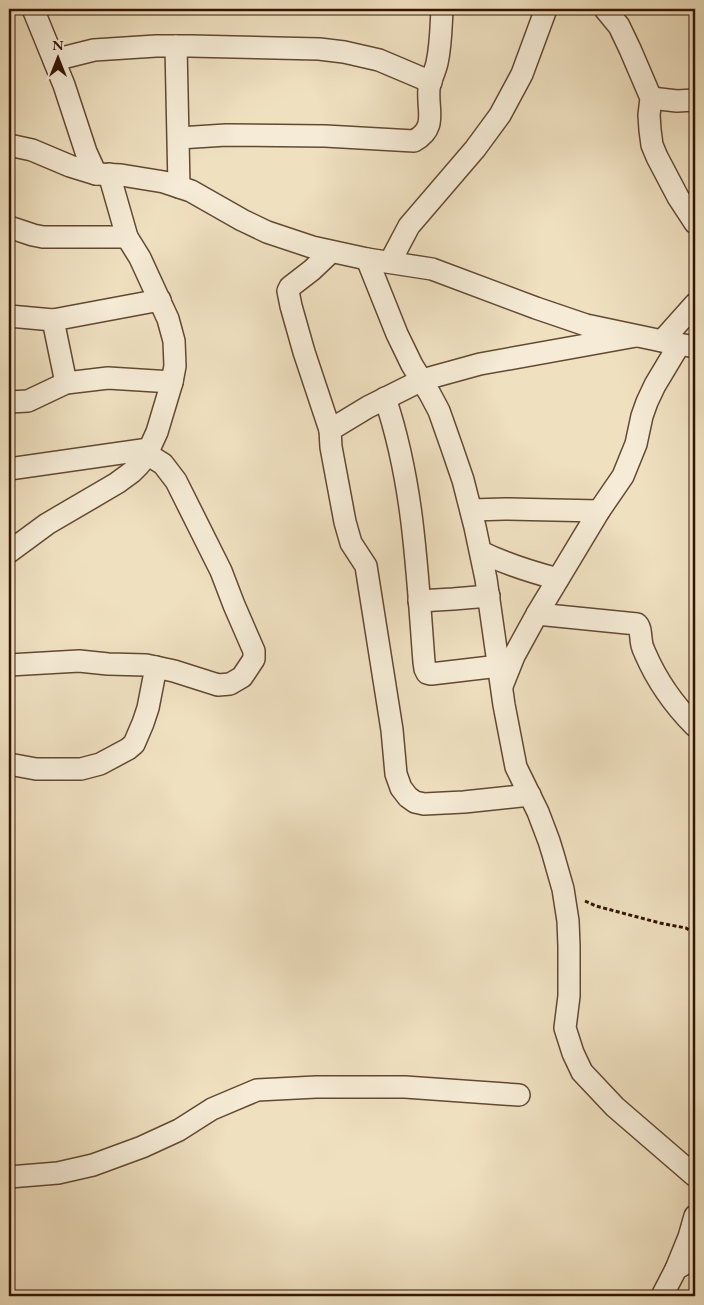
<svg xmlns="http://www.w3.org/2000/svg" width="704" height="1305" font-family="'EB Garamond',serif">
  <rect width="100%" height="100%" fill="#efe0c0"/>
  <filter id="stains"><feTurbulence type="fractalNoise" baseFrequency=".004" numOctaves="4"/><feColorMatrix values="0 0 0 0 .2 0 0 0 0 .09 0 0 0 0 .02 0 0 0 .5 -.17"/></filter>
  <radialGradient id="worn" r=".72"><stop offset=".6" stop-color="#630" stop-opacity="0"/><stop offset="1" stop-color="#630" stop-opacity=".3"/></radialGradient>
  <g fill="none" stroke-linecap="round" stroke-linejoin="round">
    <defs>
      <g id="street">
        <polyline points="33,9 64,85 86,152 96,174"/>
        <polyline points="605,9 619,26 630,49 651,98 649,115 650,130 652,145 657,157 678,197 695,223"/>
        <polyline points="176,46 179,187"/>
        <polyline points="54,60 94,50 156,46 190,46 319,49 344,52 379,60 431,82"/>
        <polyline points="651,98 677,101 695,100"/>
        <path d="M179 138 226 135 325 136 414 141C438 128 427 110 429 89 430 80 435 72 437 63 441 45 441 27 442 9"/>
        <polyline points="9,145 32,150 70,166 96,174 121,175 164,182 191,191 242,220 267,232 312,247 367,259 432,269 536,308 586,325 662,341 695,347"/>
        <polyline points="9,227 33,235 43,237 127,237"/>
        <polyline points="367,259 397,334 412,365 430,394 439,411 451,445 463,480 475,527 486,579 504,705 516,767 538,812 549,841 553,854 563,889 568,921 569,946 569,996 565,1028 573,1053 582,1072 615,1107 695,1176"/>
        <polyline points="390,262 409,226 475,149 500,115 522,74 546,9"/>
        <polyline points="9,316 53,320 160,300"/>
        <polyline points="53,320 66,383"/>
        <polyline points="662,341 695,304"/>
        <path d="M385 398C414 484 417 572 424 662L425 669 427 673 431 674 499 666"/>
        <polyline points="9,402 28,401 66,383 108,378 172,382"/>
        <polyline points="330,430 304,352 291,306 288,291 290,287 312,270 331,252"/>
        <polyline points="9,469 149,449"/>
        <polyline points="471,510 505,509 599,511"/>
        <polyline points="9,552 47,524 117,483 132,472 139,465 146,456 157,432 172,382 175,366 174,341 168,319 140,258 127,237 109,174"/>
        <path d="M481 552C506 564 531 572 558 579"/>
        <polyline points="419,601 453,599 489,596"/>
        <path d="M537 614 637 624C641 628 640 632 641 638 641 643 643 649 645 653 657 681 674 705 695 726"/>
        <polyline points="9,665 79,661 108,664 146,665 174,671 218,685 230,684 242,677 254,659 254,651 234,605 221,571 176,481 163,464 155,459 146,456"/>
        <polyline points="502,686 514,656 537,614 599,511 623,476 636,444 642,416 647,402 655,385 679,345"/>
        <polyline points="9,764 36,769 81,769 100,764 128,749 134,744 143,723 148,708 156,667"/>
        <polyline points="530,795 464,802 424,804 415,802 408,797 401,788 396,774 392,730 366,566 351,543 345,522 331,447 330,430 368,407 422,380 480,364 636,336"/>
        <polyline points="9,1177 58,1173 93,1165 142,1147 179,1130 212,1109 257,1090 316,1087 405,1087 519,1095"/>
        <polyline points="676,1269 689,1237 695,1216"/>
        <polyline points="662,1296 676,1269 688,1262"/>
      </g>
    </defs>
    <use href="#street" stroke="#634832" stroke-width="24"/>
    <polyline stroke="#341502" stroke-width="3" stroke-dasharray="4 2.5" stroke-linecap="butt" points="585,901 596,906 660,923 686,928 695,934"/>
    <use href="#street" stroke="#f5ebd6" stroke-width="21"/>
  </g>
  <rect width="704" height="1305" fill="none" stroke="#efe0c0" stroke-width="30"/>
  <rect x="10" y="10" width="684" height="1285" fill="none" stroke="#341502" stroke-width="2.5"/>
  <rect x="15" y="15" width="674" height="1275" fill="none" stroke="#341502"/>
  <g transform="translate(58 58)" stroke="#f5ebd6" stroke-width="4" paint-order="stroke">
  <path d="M0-4L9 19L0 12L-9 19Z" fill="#341502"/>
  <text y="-8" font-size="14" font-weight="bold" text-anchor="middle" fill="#341502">N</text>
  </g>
  <rect width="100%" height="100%" filter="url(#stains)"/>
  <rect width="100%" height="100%" fill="url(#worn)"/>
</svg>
